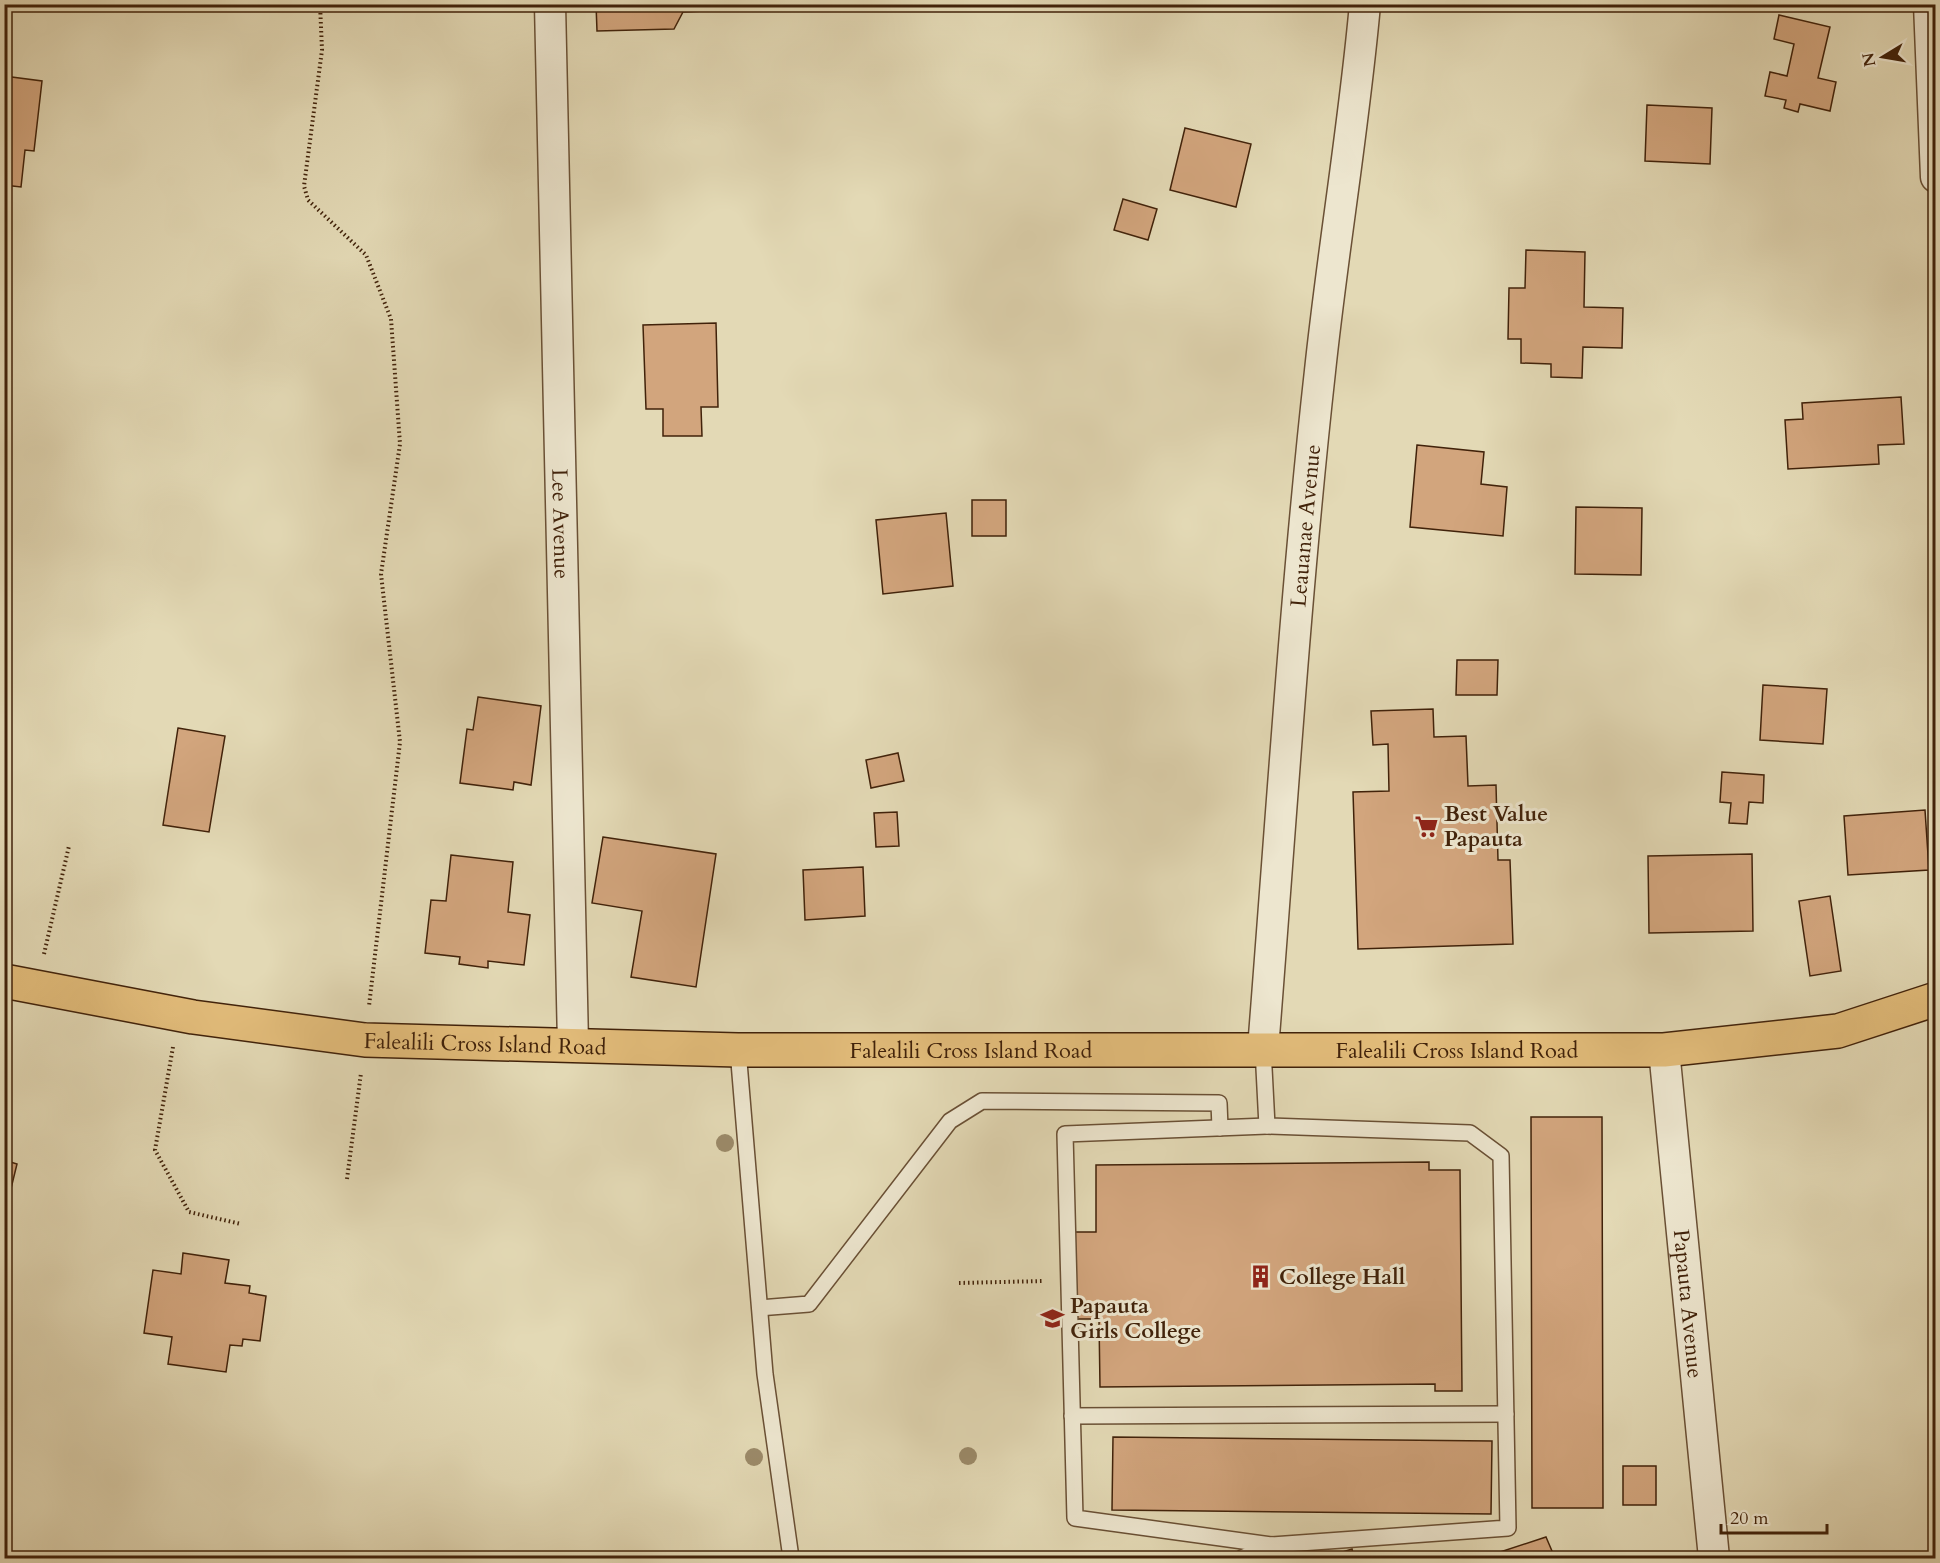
<svg xmlns="http://www.w3.org/2000/svg" width="1940" height="1563" font-family="Cardo,serif">
  <rect width="100%" height="100%" fill="#e3d9b5"/>
  <filter id="stains"><feTurbulence type="fractalNoise" baseFrequency=".00333" numOctaves="4"/><feColorMatrix values="0 0 0 0 .2 0 0 0 0 .09 0 0 0 0 .02 0 0 0 .5 -.17"/></filter>
  <radialGradient id="worn" r=".72"><stop offset=".6" stop-color="#630" stop-opacity="0"/><stop offset="1" stop-color="#630" stop-opacity=".3"/></radialGradient>
  <g fill="#d2a57d" stroke="#41220a" stroke-width="1.5">
    <polygon points="596,4 705,4 704,11 683,12 674,29 597,31"/>
    <polygon points="1779,15 1830,27 1818,78 1836,82 1830,111 1800,104 1798,112 1784,108 1786,100 1765,96 1770,72 1787,76 1794,44 1774,39"/>
    <polygon points="4,76 42,81 34,151 25,150 21,187 4,185"/>
    <polygon points="1647,105 1712,108 1710,164 1645,161"/>
    <polygon points="1185,128 1251,144 1236,207 1170,190"/>
    <polygon points="1123,199 1157,209 1148,240 1114,230"/>
    <polygon points="1526,250 1585,252 1584,307 1623,308 1622,348 1583,347 1582,378 1551,377 1551,364 1521,363 1521,339 1508,339 1509,288 1525,288"/>
    <polygon points="716,323 718,407 701,407 702,436 663,436 663,409 646,409 643,325"/>
    <polygon points="1901,397 1904,444 1878,445 1879,464 1788,469 1785,420 1803,419 1802,403"/>
    <polygon points="1417,445 1484,452 1481,484 1507,487 1503,536 1410,527"/>
    <rect x="972" y="500" width="34" height="36"/>
    <polygon points="1576,507 1642,508 1641,575 1575,574"/>
    <polygon points="946,513 953,586 883,594 876,520"/>
    <polygon points="1457,660 1498,660 1497,695 1456,695"/>
    <polygon points="1763,685 1827,689 1823,744 1760,740"/>
    <polygon points="478,697 541,706 531,785 514,782 513,790 460,783 467,729 473,730"/>
    <polygon points="1433,709 1434,737 1466,736 1468,786 1496,785 1498,860 1510,860 1513,944 1358,949 1353,792 1389,791 1388,744 1373,745 1371,711"/>
    <polygon points="178,728 225,736 209,832 163,825"/>
    <polygon points="898,753 904,781 871,788 866,760"/>
    <polygon points="1722,772 1764,775 1763,803 1749,802 1747,824 1729,823 1731,803 1720,802"/>
    <polygon points="1925,810 1929,870 1848,875 1844,816"/>
    <polygon points="897,812 899,846 876,847 874,813"/>
    <polygon points="603,837 716,854 696,987 631,977 642,911 592,903"/>
    <polygon points="1752,854 1753,931 1649,933 1648,856"/>
    <polygon points="451,855 513,862 508,912 530,915 524,965 488,961 488,968 459,964 460,957 425,953 431,900 446,901"/>
    <polygon points="863,867 865,916 805,920 803,870"/>
    <polygon points="1830,896 1841,971 1810,976 1799,901"/>
    <polygon points="1531,1117 1602,1117 1603,1508 1532,1508"/>
    <polygon points="4,1160 17,1164 4,1217"/>
    <polygon points="1429,1162 1429,1170 1460,1170 1462,1391 1435,1391 1435,1384 1100,1387 1099,1319 1062,1319 1062,1232 1096,1232 1096,1165"/>
    <polygon points="183,1253 229,1260 225,1283 250,1286 249,1293 266,1296 260,1341 243,1339 242,1346 230,1345 226,1372 168,1364 172,1337 144,1333 153,1270 181,1274"/>
    <polygon points="1113,1437 1492,1441 1491,1514 1112,1510"/>
    <rect x="1623" y="1466" width="33" height="39"/>
    <polygon points="1546,1537 1555,1558 1489,1558 1488,1556"/>
    <polygon points="1352,1549 1354,1558 1324,1558"/>
  </g>
  <g fill="none" stroke-linecap="round" stroke-linejoin="round">
    <defs>
      <g id="service">
        <polyline points="738,1050 765,1374 791,1558"/>
        <polyline points="1267,1126 1065,1134 1075,1518 1272,1545"/>
        <polyline points="760,1308 809,1304 950,1121 982,1101 1219,1103 1220,1128"/>
        <polyline points="1072,1416 1506,1414"/>
        <polyline points="1242,1558 1272,1545 1508,1528 1501,1156 1470,1133 1267,1126 1263,1049"/>
      </g>
      <g id="minor">
        <path id="s1" d="M550 4 573 1044"/>
        <polyline points="1929,4 1936,177"/>
        <path id="s2" d="M1263 1049C1281 823 1295 596 1320 371 1333 248 1354 127 1365 4"/>
        <path id="s3" d="M1664 1050 1714 1558"/>
      </g>
      <g id="primary">
        <path id="s4" d="M4 981 193 1017 365 1040 738 1050H1664L1838 1031 1936 999"/>
      </g>
    </defs>
    <use href="#service" stroke="#6a5035" stroke-width="18"/>
    <use href="#minor" stroke="#6a5035" stroke-width="33"/>
    <use href="#primary" stroke="#41220a" stroke-width="36"/>
    <g stroke="#41220a" stroke-width="4" stroke-dasharray="1.5 3" stroke-linecap="butt">
      <polyline points="320,4 322,50 304,186 308,200 366,255 391,319 400,444 381,574 400,742 369,1006"/>
      <polyline points="44,954 69,846"/>
      <polyline points="173,1047 155,1150 189,1212 241,1224"/>
      <polyline points="347,1179 361,1073"/>
      <polyline points="959,1283 1044,1281"/>
    </g>
    <use href="#service" stroke="#ede6cf" stroke-width="15"/>
    <use href="#minor" stroke="#ede6cf" stroke-width="30"/>
    <use href="#primary" stroke="#e2bc7a" stroke-width="33"/>
  </g>
  <g fill="#9b8a69">
    <circle cx="725" cy="1143" r="9"/>
    <circle cx="968" cy="1456" r="9"/>
    <circle cx="754" cy="1457" r="9"/>
  </g>
  <defs>
    <symbol id="supermarket-bare" viewBox="-9 -9 18 18"><path d="M-6-5.5h2.5l.6 2H6L4.5 2H-2.5L-4.4-4H-6ZM-1.5 3.2a1.3 1.3 0 1 0 .1 0ZM3 3.2a1.3 1.3 0 1 0 .1 0Z" fill="#8f2418" stroke="#ede6cf" stroke-width="2.5" paint-order="stroke"/></symbol>
    <symbol id="building-bare" viewBox="-9 -9 18 18"><path d="M-4-6H4V6H1V3H-1V6H-4ZM-2.5-4.3h1.7v1.8h-1.7ZM.8-4.3h1.7v1.8H.8ZM-2.5-1h1.7V.8h-1.7ZM.8-1h1.7V.8H.8Z" fill="#8f2418" stroke="#ede6cf" stroke-width="2.5" paint-order="stroke"/></symbol>
    <symbol id="school-bare" viewBox="-9 -9 18 18"><path d="M0-5L7-2L0 1L-7-2ZM-4 1L0 2.5L4 1V4Q0 6-4 4Z" fill="#8f2418" stroke="#ede6cf" stroke-width="2.5" paint-order="stroke"/></symbol>
  </defs>
  <g fill-rule="evenodd">
    <use href="#supermarket-bare" x="1410" y="810" width="33" height="33"/>
    <use href="#building-bare" x="1244" y="1260" width="33" height="33"/>
    <use href="#school-bare" x="1036" y="1302" width="33" height="33"/>
  </g>
  <g text-anchor="middle" stroke-width="6" stroke-linejoin="round" paint-order="stroke">
    <g font-size="22" fill="#41220a" stroke="#ede6cf">
      <text dy="8" stroke="none"><textPath href="#s1" startOffset="520">Lee Avenue</textPath></text>
      <text dy="8" stroke="none"><textPath href="#s2" startOffset="525">Leauanae Avenue</textPath></text>
      <text dy="8" stroke="none"><textPath href="#s4" startOffset="486">Falealili Cross Island Road</textPath></text>
      <text dy="8" stroke="none"><textPath href="#s4" startOffset="972">Falealili Cross Island Road</textPath></text>
      <text dy="8" stroke="none"><textPath href="#s4" startOffset="1458">Falealili Cross Island Road</textPath></text>
      <text dy="8" stroke="none"><textPath href="#s3" startOffset="255">Papauta Avenue</textPath></text>
    </g>
    <g font-size="22" font-weight="bold" fill="#41220a" stroke="#ede6cf" text-anchor="start">
      <text x="1444" y="821">Best Value<tspan x="1444" dy="25">Papauta</tspan></text>
      <text x="1279" y="1284">College Hall</text>
      <text x="1070" y="1313">Papauta<tspan x="1070" dy="25">Girls College</tspan></text>
    </g>
  </g>
  <rect width="1940" height="1563" fill="none" stroke="#e3d9b5" stroke-width="24"/>
  <rect x="6" y="6" width="1928" height="1551" fill="none" stroke="#41220a" stroke-width="3"/>
  <rect x="12" y="12" width="1916" height="1539" fill="none" stroke="#41220a" stroke-width="1.5"/>
  <g transform="translate(1883 57) rotate(259)" stroke="#ede6cf" stroke-width="4.5" paint-order="stroke">
  <path d="M0-4.5L10 22L0 15L-10 22Z" fill="#41220a"/>
  <text y="-9" font-size="16" font-weight="bold" text-anchor="middle" fill="#41220a">N</text>
  </g>
  <path d="M1721 1524v9h106v-9" fill="none" stroke="#41220a" stroke-width="3"/>
  <text x="1730" y="1524" font-size="18" fill="#41220a" stroke="#ede6cf" stroke-width="4.5" paint-order="stroke">20 m</text>
  <rect width="100%" height="100%" filter="url(#stains)"/>
  <rect width="100%" height="100%" fill="url(#worn)"/>
</svg>
